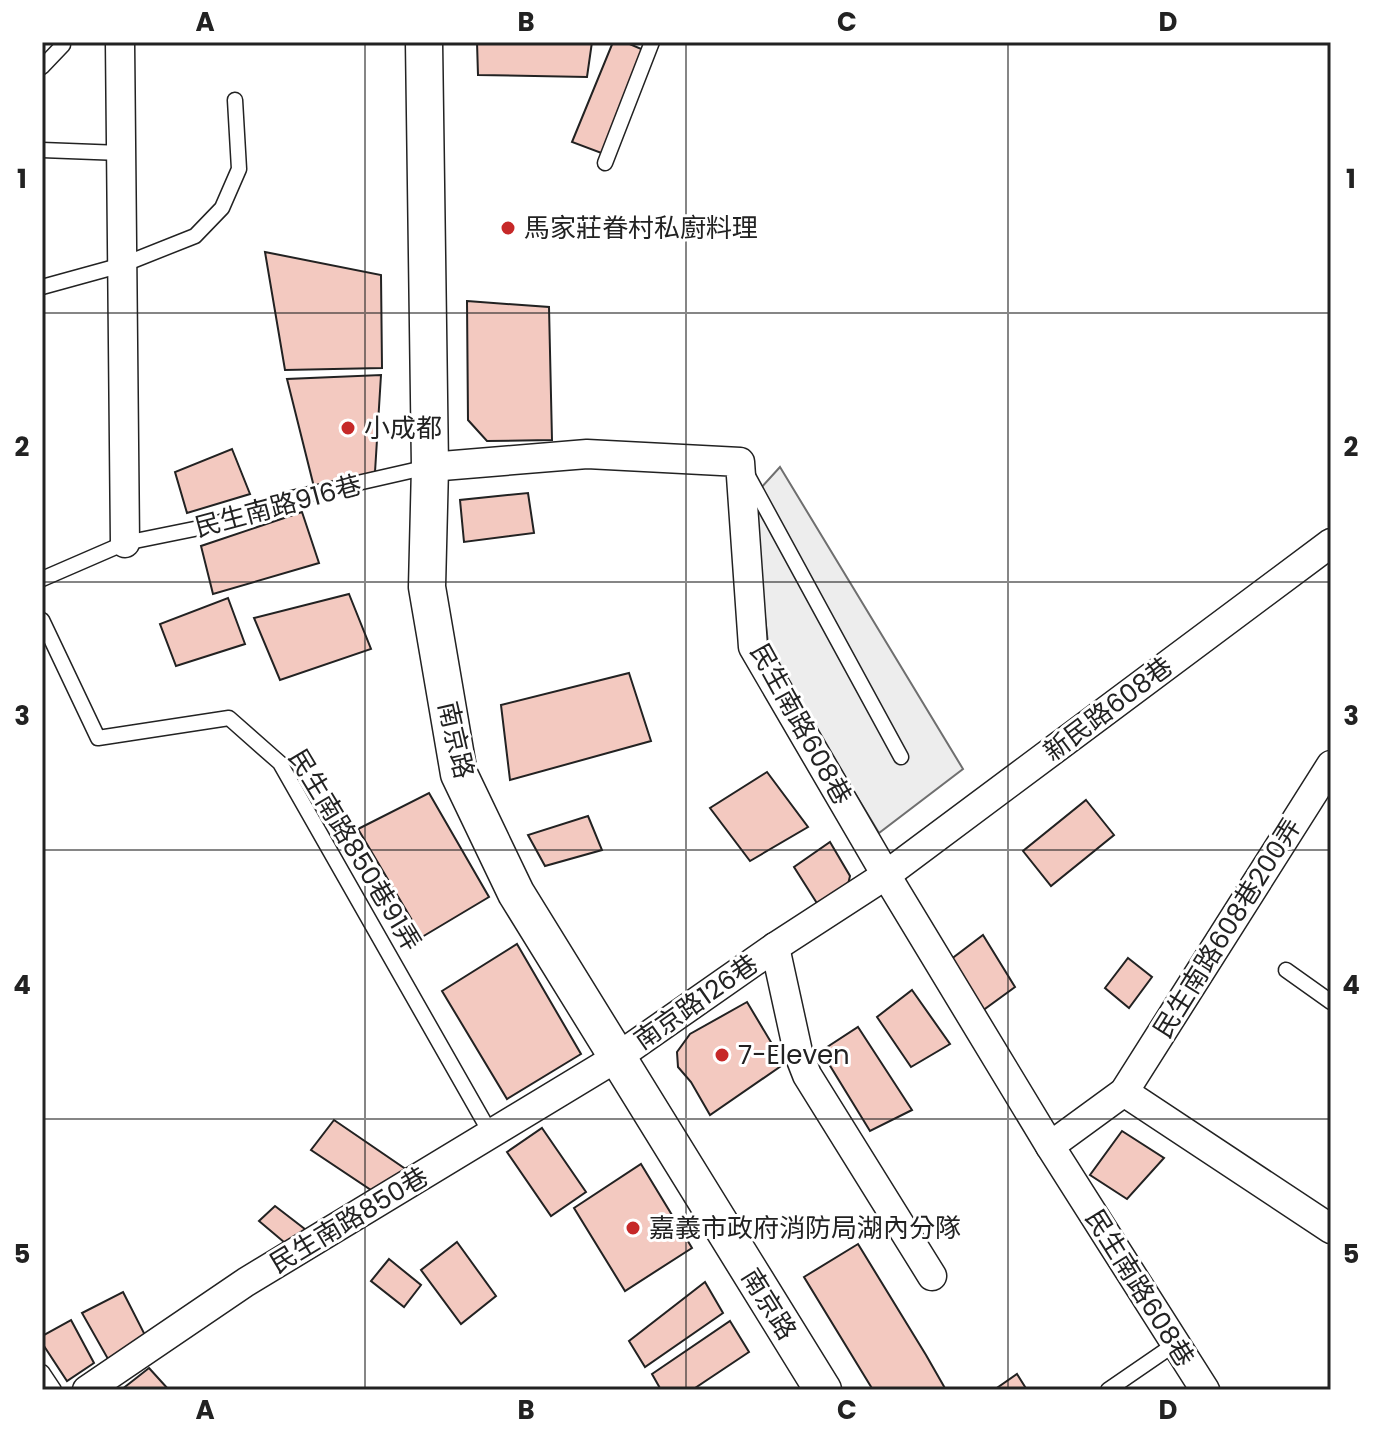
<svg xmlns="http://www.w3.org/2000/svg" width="1373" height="1432" font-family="Poppins,'Noto Sans TC',sans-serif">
  <rect width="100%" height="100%" fill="#fff"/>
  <polygon fill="#ededed" stroke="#6f6f6f" stroke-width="2" points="780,467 963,769 879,833 769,651 751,499"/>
  <g fill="#f3c9c0" stroke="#222" stroke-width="2">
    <polygon points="477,42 592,42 587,77 478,75"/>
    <polygon points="613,42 625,42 653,54 612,157 572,142"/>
    <polygon points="265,252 381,275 382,368 285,370"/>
    <polygon points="467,301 549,307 552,440 487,441 468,420"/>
    <polygon points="381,375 375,472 314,487 287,379"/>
    <polygon points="232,449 250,494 187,513 175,472"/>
    <polygon points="528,493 534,533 464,542 460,500"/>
    <polygon points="302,512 319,563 213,594 201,546"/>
    <polygon points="349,594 371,649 280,680 254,618"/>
    <polygon points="228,598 245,644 176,666 160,624"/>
    <polygon points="629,673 651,741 510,780 501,705"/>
    <polygon points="767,772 808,827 750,861 710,808"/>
    <polygon points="429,793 489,897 422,937 358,829"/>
    <polygon points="1086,800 1114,835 1051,886 1023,851"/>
    <polygon points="588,816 602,850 545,866 528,835"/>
    <polygon points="830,842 850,876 846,893 820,908 794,867"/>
    <polygon points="983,935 1015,987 982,1011 950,960"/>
    <polygon points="517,944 581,1054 507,1099 442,991"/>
    <polygon points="1128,958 1152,977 1129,1008 1105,988"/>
    <polygon points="912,990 950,1044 911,1067 877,1017"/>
    <polygon points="747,1002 784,1064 710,1115 691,1082 678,1067 677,1052 690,1034"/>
    <polygon points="858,1027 912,1110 870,1131 821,1051"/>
    <polygon points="334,1120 407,1170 374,1192 311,1150"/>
    <polygon points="542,1128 586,1192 551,1216 507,1152"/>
    <polygon points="1122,1131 1164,1158 1127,1199 1090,1175"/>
    <polygon points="641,1164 692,1248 625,1291 574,1208"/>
    <polygon points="275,1206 310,1233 291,1248 259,1221"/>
    <polygon points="457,1242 496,1296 461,1324 421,1270"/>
    <polygon points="858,1244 926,1355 946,1390 873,1390 804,1277"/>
    <polygon points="389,1259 421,1285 404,1307 371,1281"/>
    <polygon points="705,1282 723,1313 645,1367 629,1341"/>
    <polygon points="123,1292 146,1337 108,1359 82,1313"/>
    <polygon points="71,1320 94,1363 67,1381 42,1343 42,1336"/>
    <polygon points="730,1321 749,1352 692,1390 661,1390 652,1374"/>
    <polygon points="149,1368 169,1390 121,1390"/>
    <polygon points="1017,1374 1027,1390 994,1390"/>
  </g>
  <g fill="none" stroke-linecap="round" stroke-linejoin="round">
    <defs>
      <g id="service">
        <polyline points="42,67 63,45"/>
        <polyline points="42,150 121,153"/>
        <polyline points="605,163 652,42"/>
        <polyline points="42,287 122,265 195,236 222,208 239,169 235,100"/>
        <polyline points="748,476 901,757"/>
        <polyline points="42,579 125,543 209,526 283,500 428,467"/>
        <polyline points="42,620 98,738 229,718 280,763 491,1134"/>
        <polyline points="1286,970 1331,1002"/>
        <polyline points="42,1372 54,1390"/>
        <polyline points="1108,1390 1175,1344"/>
      </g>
      <g id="minor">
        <polyline points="120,42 125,543"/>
        <polyline points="430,467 587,454 740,462 753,647 886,875 1050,1146 1205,1390"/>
        <polyline points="775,947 798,1052 807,1075 932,1276"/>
        <polyline points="1124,1092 1331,1229"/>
        <polyline points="1050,1146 1124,1092 1331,765"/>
        <polyline points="87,1390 246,1282 616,1058 775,947 886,875 1331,543"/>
      </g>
      <polyline id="tertiary" points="424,42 430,467 427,587 459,774 516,893 823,1390"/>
    </defs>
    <use href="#service" stroke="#222" stroke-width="17"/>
    <use href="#minor" stroke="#222" stroke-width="31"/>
    <use href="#tertiary" stroke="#222" stroke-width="39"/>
    <use href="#service" stroke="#fff" stroke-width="14"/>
    <use href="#minor" stroke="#fff" stroke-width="28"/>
    <use href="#tertiary" stroke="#fff" stroke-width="36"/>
  </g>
  <path fill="none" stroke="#222" stroke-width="2" stroke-opacity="0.55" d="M365 42V1390M686 42V1390M1008 42V1390M42 313H1331M42 582H1331M42 850H1331M42 1119H1331"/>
  <g fill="#c62828" stroke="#fff" stroke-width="3">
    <circle cx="508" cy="228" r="8"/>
    <circle cx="348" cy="428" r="8"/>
    <circle cx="722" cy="1055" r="8"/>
    <circle cx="633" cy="1228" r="8"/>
  </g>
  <g text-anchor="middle" stroke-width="6" stroke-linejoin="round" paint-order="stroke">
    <g font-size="26" fill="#222" stroke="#fff" text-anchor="start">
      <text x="524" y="237">馬家莊眷村私廚料理</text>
      <text x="364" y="437">小成都</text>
      <text x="738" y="1064">7-Eleven</text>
      <text x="649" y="1237">嘉義市政府消防局湖內分隊</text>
    </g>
    <g font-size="26" fill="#222" stroke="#fff">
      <text transform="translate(278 506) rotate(-15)" y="9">民生南路916巷</text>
      <text transform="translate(1108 709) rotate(-37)" y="9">新民路608巷</text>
      <text transform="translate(801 724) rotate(61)" y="9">民生南路608巷</text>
      <text transform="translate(456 740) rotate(77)" y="9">南京路</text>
      <text transform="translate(355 850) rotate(59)" y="9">民生南路850巷91弄</text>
      <text transform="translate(1227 928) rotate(-58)" y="9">民生南路608巷200弄</text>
      <text transform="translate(696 1002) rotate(-35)" y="9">南京路126巷</text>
      <text transform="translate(349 1220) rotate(-31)" y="9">民生南路850巷</text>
      <text transform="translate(1140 1288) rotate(58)" y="9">民生南路608巷</text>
      <text transform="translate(769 1304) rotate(58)" y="9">南京路</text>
    </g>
  </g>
  <rect width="1373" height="1432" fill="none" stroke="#ffffff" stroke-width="88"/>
  <rect x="44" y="44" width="1285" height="1344" fill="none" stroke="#222" stroke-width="3"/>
  <g font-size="26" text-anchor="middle" font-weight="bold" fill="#222">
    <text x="205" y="31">A</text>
    <text x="526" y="31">B</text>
    <text x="847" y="31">C</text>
    <text x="1168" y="31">D</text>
    <text x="22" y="188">1</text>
    <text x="1351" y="188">1</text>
    <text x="22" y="456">2</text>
    <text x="1351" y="456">2</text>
    <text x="22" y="725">3</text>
    <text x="1351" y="725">3</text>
    <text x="22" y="994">4</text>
    <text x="1351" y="994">4</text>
    <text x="22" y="1263">5</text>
    <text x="1351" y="1263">5</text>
    <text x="205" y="1419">A</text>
    <text x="526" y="1419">B</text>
    <text x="847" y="1419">C</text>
    <text x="1168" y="1419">D</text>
  </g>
</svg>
